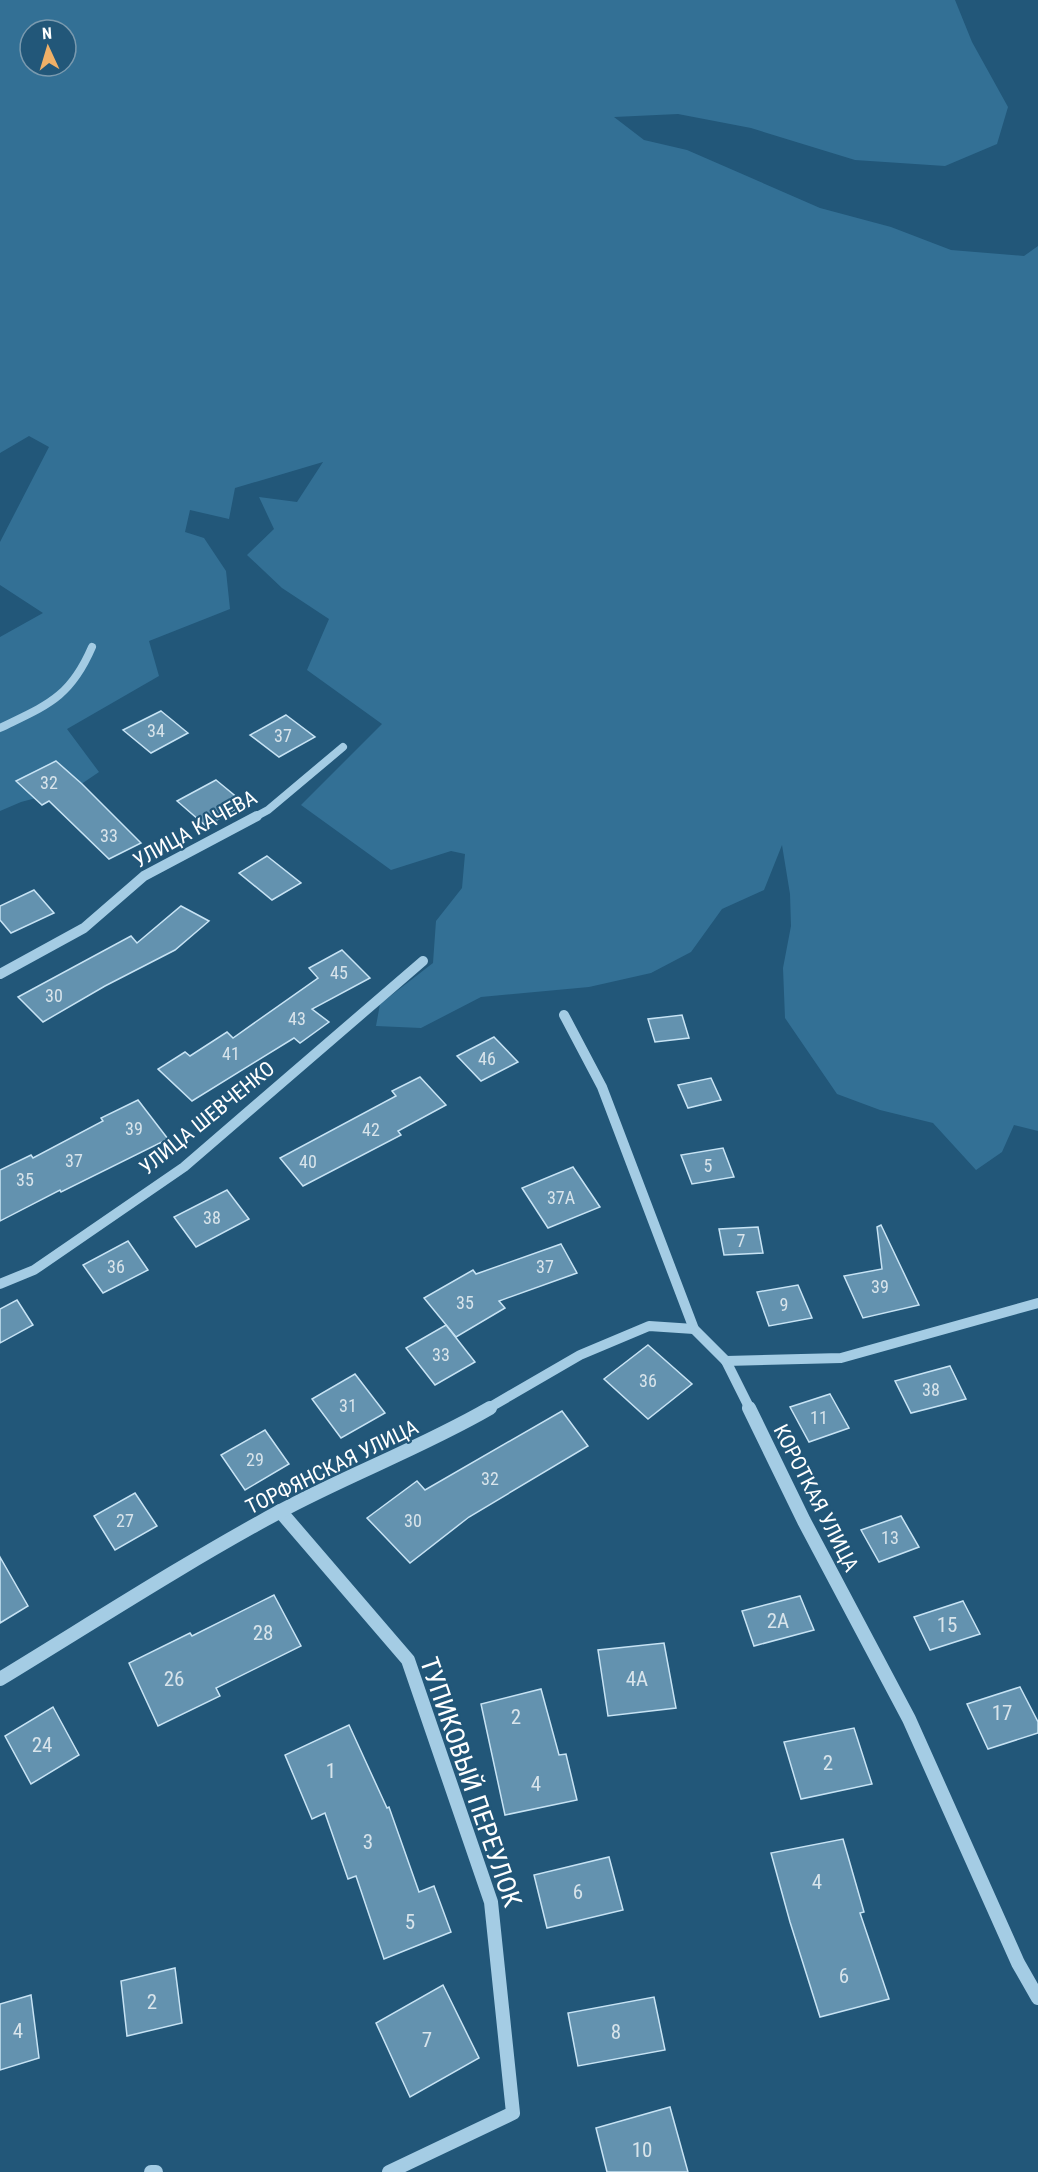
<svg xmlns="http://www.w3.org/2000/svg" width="1038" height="2172" font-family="'Roboto Condensed',sans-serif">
  <rect width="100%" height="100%" fill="#225779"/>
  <path fill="#337095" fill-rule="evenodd" d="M0 0H955L972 42 1008 107 997 144 945 166 855 160 751 128 678 114 614 117 644 140 687 150 820 208 891 227 951 250 1024 256 1038 246V1131L1014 1125 1002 1152 976 1170 933 1123 880 1110 837 1094 785 1018 783 968 791 926 790 894 782 845 764 890 722 909 691 952 651 973 589 987 481 997 421 1028 376 1026 380 1004 433 963 436 921 462 888 465 854 451 851 391 870 301 805 382 724 307 670 329 619 282 588 247 555 274 529 259 497 297 502 323 462 235 488 229 519 190 510 185 532 204 538 226 571 230 609 149 641 159 676 67 729 99 772 77 787 21 802 0 811V637L43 613 0 585V542L49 447 29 436 0 453ZM30 30H66V66H30Z"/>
  <g fill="#6392af" stroke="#c7e3f4" stroke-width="1.5">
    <polygon points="161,711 188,733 151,753 123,730"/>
    <polygon points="286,715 315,737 279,757 250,735"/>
    <polygon points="56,761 82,784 141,843 109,859 49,801 42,805 16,781"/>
    <polygon points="216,780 245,804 206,826 177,801"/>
    <polygon points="267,856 301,883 272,900 239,873"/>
    <polygon points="34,890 54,913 11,933 0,920 0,906"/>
    <polygon points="181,906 209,921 175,950 105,986 43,1022 18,997 131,936 137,943"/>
    <polygon points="342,950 370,978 312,1009 329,1022 300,1043 294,1038 192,1101 158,1069 185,1052 190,1056 227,1032 233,1038 318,978 309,968"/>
    <polygon points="682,1015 689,1038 655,1042 648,1019"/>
    <polygon points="494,1037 518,1062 481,1081 457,1056"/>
    <polygon points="420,1077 446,1105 398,1131 401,1135 303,1186 280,1158 396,1096 392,1091"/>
    <polygon points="711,1078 721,1100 688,1108 678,1085"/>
    <polygon points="138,1100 168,1139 61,1192 60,1190 0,1221 0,1170 31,1155 33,1158 103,1121 101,1118"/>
    <polygon points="723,1148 734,1177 692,1184 681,1155"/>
    <polygon points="573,1167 600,1207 548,1228 522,1188"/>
    <polygon points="227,1190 249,1219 196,1247 174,1217"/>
    <polygon points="881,1225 919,1305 863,1318 844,1276 882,1269 877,1227"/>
    <polygon points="758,1227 763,1253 724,1255 719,1229"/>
    <polygon points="128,1241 148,1270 103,1293 83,1265"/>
    <polygon points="561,1244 577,1273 499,1301 505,1308 456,1337 424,1298 473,1270 476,1274"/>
    <polygon points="798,1285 812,1318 769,1326 757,1292"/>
    <polygon points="17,1300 33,1325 0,1343 0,1309"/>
    <polygon points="446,1325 475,1362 435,1385 406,1348"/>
    <polygon points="648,1345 692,1384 648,1419 604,1379"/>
    <polygon points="950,1366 966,1399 911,1413 895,1381"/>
    <polygon points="355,1374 385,1413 341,1438 312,1399"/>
    <polygon points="830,1394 849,1428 809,1442 790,1407"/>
    <polygon points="562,1411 588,1446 469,1517 410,1563 367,1518 417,1481 425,1490"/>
    <polygon points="265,1430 289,1464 245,1490 221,1455"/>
    <polygon points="135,1493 157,1526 115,1550 94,1516"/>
    <polygon points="901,1516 919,1547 879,1562 861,1530"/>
    <polygon points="0,1557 28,1606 0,1623"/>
    <polygon points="274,1595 301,1646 216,1688 220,1696 158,1726 129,1663 190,1633 192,1636"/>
    <polygon points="800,1596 814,1630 754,1646 742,1611"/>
    <polygon points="963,1601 980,1634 930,1650 914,1617"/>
    <polygon points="664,1643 676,1708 608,1716 598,1650"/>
    <polygon points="1020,1687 1038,1722 1038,1733 988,1749 967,1704"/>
    <polygon points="541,1689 559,1755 566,1754 577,1800 505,1815 481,1704"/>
    <polygon points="53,1707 79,1755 31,1784 5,1736"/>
    <polygon points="349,1725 387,1808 389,1807 419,1892 434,1886 451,1932 384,1959 356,1876 348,1879 325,1813 312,1819 285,1755"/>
    <polygon points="854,1728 872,1784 801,1799 784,1742"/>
    <polygon points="843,1839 864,1912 860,1913 889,1999 820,2017 790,1922 771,1853"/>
    <polygon points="609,1857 623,1910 547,1928 534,1875"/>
    <polygon points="175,1968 182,2023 127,2036 121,1981"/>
    <polygon points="443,1985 479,2058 410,2097 376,2023"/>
    <polygon points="31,1995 39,2058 0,2070 0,2004"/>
    <polygon points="654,1997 665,2050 578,2066 568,2013"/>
    <polygon points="670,2107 688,2172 607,2172 596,2128"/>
  </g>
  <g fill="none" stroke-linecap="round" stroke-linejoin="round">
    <g stroke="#a4cce4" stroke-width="8">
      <path d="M0 728C47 705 70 698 92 647"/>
      <polyline points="255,817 268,810 343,747"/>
    </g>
    <g stroke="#a4cce4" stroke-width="10">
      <polyline points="0,974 84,928 144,876 257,816"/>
      <polyline points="564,1015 602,1087 694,1329 726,1361 750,1409"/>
      <polyline points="0,1284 34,1270 184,1167 423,961"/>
      <polyline points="726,1361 841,1358 1038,1303"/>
      <polyline points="487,1409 580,1355 649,1326 694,1329"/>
    </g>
    <g stroke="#a4cce4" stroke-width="14">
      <polyline points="749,1408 804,1521 909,1719 1018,1963 1038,1998"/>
      <polyline points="280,1511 408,1660 491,1902 513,2113 389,2172"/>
      <path d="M0 1679C92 1623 183 1564 277 1513 347 1475 421 1448 490 1408"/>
      <polyline points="151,2172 156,2172"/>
    </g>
  </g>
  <g text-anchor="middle" stroke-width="4.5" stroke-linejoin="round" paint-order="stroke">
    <g font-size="18" fill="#d8e4eb">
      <text x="156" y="737">34</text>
      <text x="283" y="742">37</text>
      <text x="49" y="789">32</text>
      <text x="109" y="842">33</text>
      <text x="339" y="979">45</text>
      <text x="54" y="1002">30</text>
      <text x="297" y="1025">43</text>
      <text x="231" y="1060">41</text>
      <text x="487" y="1065">46</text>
      <text x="134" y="1135">39</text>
      <text x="371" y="1136">42</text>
      <text x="74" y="1167">37</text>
      <text x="308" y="1168">40</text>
      <text x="708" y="1172">5</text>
      <text x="25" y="1186">35</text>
      <text x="561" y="1204">37А</text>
      <text x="212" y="1224">38</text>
      <text x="741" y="1247">7</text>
      <text x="116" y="1273">36</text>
      <text x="545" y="1273">37</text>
      <text x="880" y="1293">39</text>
      <text x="465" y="1309">35</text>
      <text x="784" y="1311">9</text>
      <text x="441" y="1361">33</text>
      <text x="648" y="1387">36</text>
      <text x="931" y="1396">38</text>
      <text x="348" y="1412">31</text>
      <text x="819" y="1424">11</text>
      <text x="255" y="1466">29</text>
      <text x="490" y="1485">32</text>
      <text x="125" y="1527">27</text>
      <text x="413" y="1527">30</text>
      <text x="890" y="1544">13</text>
    </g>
    <g font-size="21" fill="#fff" stroke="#225779">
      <text transform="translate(195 829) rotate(-29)" y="7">УЛИЦА КАЧЕВА</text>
      <text transform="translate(207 1118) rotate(-39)" y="7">УЛИЦА ШЕВЧЕНКО</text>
      <text transform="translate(332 1467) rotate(-26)" y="7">ТОРФЯНСКАЯ УЛИЦА</text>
      <text transform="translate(816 1498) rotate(63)" y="7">КОРОТКАЯ УЛИЦА</text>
    </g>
    <g font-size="21" fill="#d8e4eb">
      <text x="778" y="1628">2А</text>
      <text x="947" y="1632">15</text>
      <text x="263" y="1640">28</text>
      <text x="174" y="1686">26</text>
      <text x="637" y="1686">4А</text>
      <text x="1002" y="1720">17</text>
      <text x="516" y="1724">2</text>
      <text x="42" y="1752">24</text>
      <text x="828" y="1770">2</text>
      <text x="331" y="1778">1</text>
      <text x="536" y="1791">4</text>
      <text x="368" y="1849">3</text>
      <text x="817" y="1889">4</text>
      <text x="578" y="1899">6</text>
      <text x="410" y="1929">5</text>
      <text x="844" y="1983">6</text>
      <text x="152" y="2009">2</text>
      <text x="18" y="2038">4</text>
      <text x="616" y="2039">8</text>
      <text x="427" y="2047">7</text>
      <text x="642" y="2157">10</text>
    </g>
    <g font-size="26" fill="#fff" stroke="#225779">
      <text transform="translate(471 1782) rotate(71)" y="9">ТУПИКОВЫЙ ПЕРЕУЛОК</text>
    </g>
  </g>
  <g transform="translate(48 48) rotate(356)"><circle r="28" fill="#225779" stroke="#7a9aaf" stroke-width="1.5"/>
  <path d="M0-4.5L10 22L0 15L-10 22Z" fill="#f0b067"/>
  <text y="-9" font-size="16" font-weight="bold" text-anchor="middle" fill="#ffffff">N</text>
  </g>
</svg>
